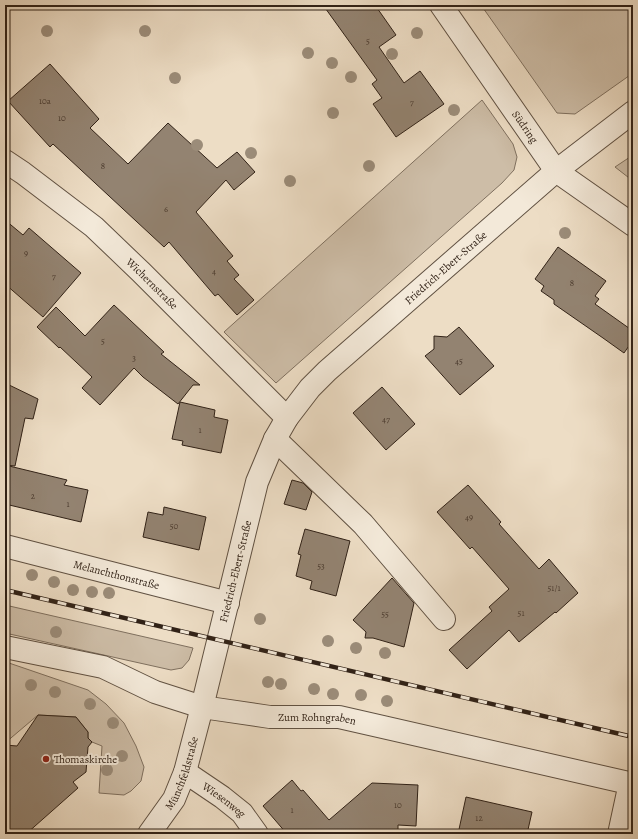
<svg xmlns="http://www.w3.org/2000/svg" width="638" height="839" font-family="Alegreya,serif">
  <rect width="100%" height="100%" fill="#edddc5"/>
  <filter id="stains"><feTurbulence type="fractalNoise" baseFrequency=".005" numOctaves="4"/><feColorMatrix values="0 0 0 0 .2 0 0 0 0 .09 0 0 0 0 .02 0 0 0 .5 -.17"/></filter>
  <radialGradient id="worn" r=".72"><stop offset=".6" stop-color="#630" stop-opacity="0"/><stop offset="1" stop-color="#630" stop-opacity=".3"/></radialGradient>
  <g fill="#cdbda7" stroke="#7f705f">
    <polygon points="481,5 633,5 633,73 575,114 557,113"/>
    <polygon points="482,100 513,144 517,157 514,170 502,183 276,383 224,332"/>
    <polygon points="633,155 633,181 615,167"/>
    <polygon points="5,605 193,648 189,660 182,668 171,670 5,633"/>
    <polygon points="9,663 88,690 106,704 124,723 136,746 144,767 141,781 131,791 124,795 99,793 102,746 92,742 88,738 88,732 76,717 38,715 5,743 5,678"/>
  </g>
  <g fill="#938371" stroke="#312217">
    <polygon points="323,5 375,5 396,35 379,47 404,83 420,71 444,104 396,137 373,104 382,98 372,84 377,80"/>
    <polygon points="50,64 99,119 90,128 128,164 168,123 217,168 237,152 255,172 234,190 226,180 196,212 233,256 227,261 239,275 234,279 254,300 237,315 218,294 215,296 169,242 164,247 53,144 50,147 8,101"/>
    <polygon points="5,220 23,235 29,228 81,273 43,317 5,284"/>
    <polygon points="558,247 606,281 595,296 599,299 595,304 633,331 633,340 624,353 603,338 554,304 554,300 541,291 544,286 535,279"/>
    <polygon points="114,305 164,352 161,354 200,385 193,385 178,404 143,377 134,368 100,405 82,388 92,377 60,347 59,348 37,327 56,307 85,336"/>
    <polygon points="459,327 494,366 460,395 425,356 434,349 434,336 447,337"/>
    <polygon points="5,383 38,399 33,419 25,418 15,466 5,465"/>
    <polygon points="382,387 415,424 386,450 353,413"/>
    <polygon points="180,402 215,410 214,417 228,420 221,453 182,445 183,441 172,439"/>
    <polygon points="5,465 67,480 64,485 88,490 81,522 5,504"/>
    <polygon points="292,480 303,483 312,492 306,510 284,504"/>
    <polygon points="468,485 501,522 499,524 539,569 549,559 578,593 556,613 555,612 519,642 509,630 467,669 449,650 492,611 489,607 509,589 472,547 470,549 437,512"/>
    <polygon points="164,507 206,517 199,550 143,537 148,512 163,515"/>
    <polygon points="305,529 350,541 336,596 310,589 312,581 296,576 301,555 298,554"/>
    <polygon points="392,578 414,603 404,647 373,638 365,638 366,632 353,620"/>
    <polygon points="38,715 76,717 88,732 88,738 92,742 88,747 86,772 73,782 78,788 26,834 5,834 5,745 17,746"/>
    <polygon points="292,780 301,791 303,790 329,820 372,783 418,785 416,826 398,825 398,834 287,834 263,806"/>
    <polygon points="466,797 532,812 527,834 458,834"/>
  </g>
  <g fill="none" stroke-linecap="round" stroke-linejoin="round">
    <defs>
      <g id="street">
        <path id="s1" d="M441 5 556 171 633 225"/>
        <path id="s2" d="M5 161 23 173 94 227 141 272 287 418"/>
        <polyline points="275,439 363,524 444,619"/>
        <path id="s3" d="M5 546 228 603"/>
        <path id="s4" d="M5 647 103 667 155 692 202 707 270 717H339L633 784"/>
        <path id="s5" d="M185 772 222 797 242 813 257 834"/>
        <path id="s6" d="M149 834 174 799 185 772 202 707 257 482 275 439 287 418 310 388 327 371 556 171 633 112"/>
        <polyline points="619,834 630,783"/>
      </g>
    </defs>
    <use href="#street" stroke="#605142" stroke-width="24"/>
    <use href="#street" stroke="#f3e9d9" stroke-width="22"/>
    <defs>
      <polyline id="rail" points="5,590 633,737"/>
    </defs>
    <use href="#rail" stroke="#312217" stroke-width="4.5"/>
    <use href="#rail" stroke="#f3e9d9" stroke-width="3" stroke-dasharray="9" stroke-linecap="butt"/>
  </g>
  <g fill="#9b8c79">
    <circle cx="47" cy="31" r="6"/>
    <circle cx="145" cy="31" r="6"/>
    <circle cx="417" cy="33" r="6"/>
    <circle cx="308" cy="53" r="6"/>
    <circle cx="392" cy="54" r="6"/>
    <circle cx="332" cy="63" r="6"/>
    <circle cx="351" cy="77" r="6"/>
    <circle cx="175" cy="78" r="6"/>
    <circle cx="454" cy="110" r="6"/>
    <circle cx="333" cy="113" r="6"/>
    <circle cx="197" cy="145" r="6"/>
    <circle cx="251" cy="153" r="6"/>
    <circle cx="369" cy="166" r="6"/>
    <circle cx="290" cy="181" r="6"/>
    <circle cx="565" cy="233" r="6"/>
    <circle cx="32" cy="575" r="6"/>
    <circle cx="54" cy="582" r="6"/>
    <circle cx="73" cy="590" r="6"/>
    <circle cx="92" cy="592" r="6"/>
    <circle cx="109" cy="593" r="6"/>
    <circle cx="260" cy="619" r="6"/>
    <circle cx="56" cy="632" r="6"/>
    <circle cx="328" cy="641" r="6"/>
    <circle cx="356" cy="648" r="6"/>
    <circle cx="385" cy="653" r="6"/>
    <circle cx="268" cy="682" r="6"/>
    <circle cx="281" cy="684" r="6"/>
    <circle cx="31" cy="685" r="6"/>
    <circle cx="314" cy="689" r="6"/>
    <circle cx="55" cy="692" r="6"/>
    <circle cx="333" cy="694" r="6"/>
    <circle cx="361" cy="695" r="6"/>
    <circle cx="387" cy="701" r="6"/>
    <circle cx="90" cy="704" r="6"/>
    <circle cx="113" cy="723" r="6"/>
    <circle cx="122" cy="756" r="6"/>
    <circle cx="107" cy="770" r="6"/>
  </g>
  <circle fill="#8f2418" stroke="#f3e9d9" stroke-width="1.5" cx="46" cy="759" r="4"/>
  <g text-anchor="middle" stroke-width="4" stroke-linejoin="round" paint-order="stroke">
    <g font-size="9" fill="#4a3a2e">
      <text x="368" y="44">5</text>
      <text x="45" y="104">10a</text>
      <text x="412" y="105">7</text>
      <text x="62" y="121">10</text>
      <text x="103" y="169">8</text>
      <text x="166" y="212">6</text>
      <text x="26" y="256">9</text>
      <text x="214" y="274">4</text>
      <text x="54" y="279">7</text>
      <text x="572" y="286">8</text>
      <text x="103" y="344">5</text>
      <text x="134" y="361">3</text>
      <text x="459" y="364">45</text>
      <text x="386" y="422">47</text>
      <text x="200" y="433">1</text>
      <text x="33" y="499">2</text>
      <text x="68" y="507">1</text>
      <text x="469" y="520">49</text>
      <text x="174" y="529">50</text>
      <text x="321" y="569">53</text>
      <text x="554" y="591">51/1</text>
      <text x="521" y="616">51</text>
      <text x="385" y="617">55</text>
      <text x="398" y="808">10</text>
      <text x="292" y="813">1</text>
      <text x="479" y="821">12</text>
    </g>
    <g font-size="11" fill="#312217" stroke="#f3e9d9">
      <text dy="4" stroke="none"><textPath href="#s1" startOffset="148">Südring</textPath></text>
      <text dy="4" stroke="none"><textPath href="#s6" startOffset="661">Friedrich-Ebert-Straße</textPath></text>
      <text dy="4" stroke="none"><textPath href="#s2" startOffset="192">Wichernstraße</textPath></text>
      <text dy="4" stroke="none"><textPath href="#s6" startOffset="279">Friedrich-Ebert-Straße</textPath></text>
      <text dy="4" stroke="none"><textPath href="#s3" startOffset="115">Melanchthonstraße</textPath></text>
      <text dy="4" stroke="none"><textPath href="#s4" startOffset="323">Zum Rohngraben</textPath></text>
      <text dy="4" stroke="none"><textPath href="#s6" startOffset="70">Münchfeldstraße</textPath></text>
      <text dy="4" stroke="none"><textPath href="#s5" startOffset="48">Wiesenweg</textPath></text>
    </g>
    <g font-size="11" fill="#312217" stroke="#f3e9d9" text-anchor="start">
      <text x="54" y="763">Thomaskirche</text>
    </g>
  </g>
  <rect width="638" height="839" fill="none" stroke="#edddc5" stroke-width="20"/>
  <rect x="6" y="6" width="626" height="827" fill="none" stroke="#312217" stroke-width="2"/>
  <rect x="10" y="10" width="618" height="819" fill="none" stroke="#312217"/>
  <rect width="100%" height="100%" filter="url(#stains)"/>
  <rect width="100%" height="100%" fill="url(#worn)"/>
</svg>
